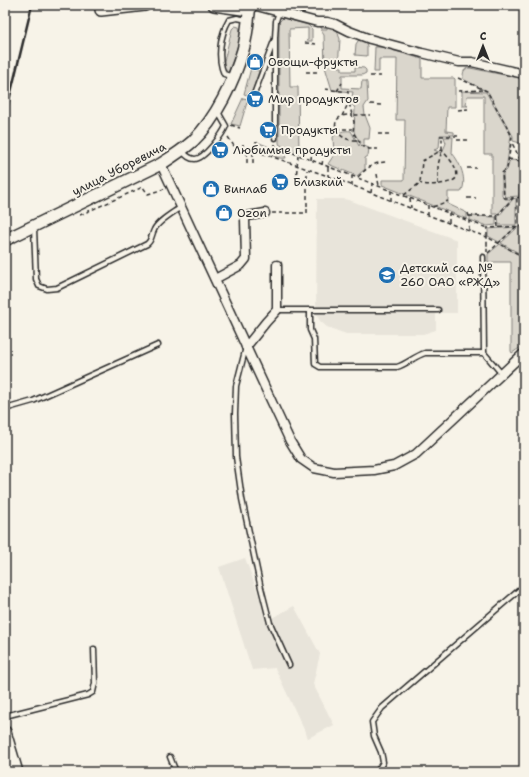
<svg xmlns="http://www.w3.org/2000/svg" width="529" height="777" font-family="'Shantell Sans',sans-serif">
  <rect width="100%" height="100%" fill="#f7f3e8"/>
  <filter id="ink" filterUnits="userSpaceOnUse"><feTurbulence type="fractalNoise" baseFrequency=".025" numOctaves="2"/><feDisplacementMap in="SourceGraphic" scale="8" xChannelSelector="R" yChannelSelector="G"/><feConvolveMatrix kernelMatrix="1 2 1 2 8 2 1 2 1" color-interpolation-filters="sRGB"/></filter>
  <g filter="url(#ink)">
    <g fill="#e8e4da">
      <polygon points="317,199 343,199 349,200 457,240 457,313 436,313 436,330 423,334 346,334 327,327 320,321 316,313"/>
      <polygon points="245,558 268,620 294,606 320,654 313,684 334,725 308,738 275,668 252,670 219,567"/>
    </g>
    <g fill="#dad6cc" stroke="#82807c">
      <polygon points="283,18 308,25 312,29 312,41 306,41 308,40 308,28 289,29 290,87 298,87 299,153 280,145 279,143 279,22"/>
      <path d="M235 26 239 27C243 38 232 61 228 73L225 72 223 65 232 29Z"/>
      <path d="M327 26 336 27C338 31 338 35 340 39L338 67H342V71H355V67L364 68 366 70V73L362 75H342V88L361 89 362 81H366L367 83 368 101 364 107 365 115 370 128 369 139H364V146L369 148 368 156 365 158V169L357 176 328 164 334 155 333 137C338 132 344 130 351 131L359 146 361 142 355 135 354 131 355 108 350 102V98L352 97 353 92 332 90 325 67 324 35C322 32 320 30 321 27L322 29H327Z"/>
      <polygon points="360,38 365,41 367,46 367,56 355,55 356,44"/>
      <path d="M375 47H382L422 59V78H454L455 79V107H447L446 131 454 132V135H440L439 148 434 150 442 153 446 143 444 137H453L452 153C460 162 468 181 461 192H448V204L467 213V219L382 185V180H404L405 120H396L397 59H379V72H374Z"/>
      <polygon points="251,68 259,71 251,96 244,94"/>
      <path d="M470 68 524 79V160H521L520 143 513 141V136L488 92 463 79C463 73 463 68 470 68Z"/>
      <polygon points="462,91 486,92 511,136 506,169 502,172 502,196 505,199 511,199 498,214 492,214 492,154 484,154 484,96 467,96 466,105 468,106 462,106"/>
      <polygon points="243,98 248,99 240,126 231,124"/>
      <path d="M257 142 284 153 286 158C275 160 265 151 257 144Z"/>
      <polygon points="511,160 520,161 519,196 506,197 504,195 503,173 507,170 509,162"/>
      <polygon points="516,198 516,225 499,225 498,217 513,199"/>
      <polygon points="470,216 496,217 496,225 487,226 470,220"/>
      <polygon points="516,227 499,242 488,236 488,229"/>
      <polygon points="518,227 524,227 524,256 501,243"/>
      <polygon points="500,244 524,258 524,345 512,353 511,351 511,262 488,262 488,254"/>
    </g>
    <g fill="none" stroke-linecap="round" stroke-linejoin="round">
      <defs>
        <g id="service">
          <path d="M233 77 224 74C217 58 220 35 229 20L237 18 248 20"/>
          <polyline points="253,97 274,41"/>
          <polyline points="275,138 275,38 276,21 279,12"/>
          <path d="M182 151C186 155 189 159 195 159 204 159 223 134 226 126L218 112"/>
          <path d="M34 228 36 279 39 286 47 289 57 288 147 244C152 240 151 236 154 230 158 221 173 213 181 207"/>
          <polyline points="483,257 484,353 501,373"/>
          <polyline points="277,310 438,310"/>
          <path d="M310 310V330L314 339 315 364 320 367H397C407 364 415 356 425 353H484"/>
          <polyline points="246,347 236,386 235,414 236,457 242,499 260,584 270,623 289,665"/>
          <polyline points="5,409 33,401 158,345"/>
          <polyline points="5,716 88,695 93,692 95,683 94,649"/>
          <polyline points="170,757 176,772"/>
          <polyline points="5,768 12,762"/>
          <polyline points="377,772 383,762 381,752 374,736 372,722 382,708 524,586"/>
        </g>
        <g id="minor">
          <polyline points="253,5 317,22 327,22 335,24 349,31 370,39 422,53 459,62 472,62 524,74"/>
          <polyline points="161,164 290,441 301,459 314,468 334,472 374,470 394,466 416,454 524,353"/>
          <polyline points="215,279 241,265 246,259 245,219 248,216 265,213"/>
          <polyline points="246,347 266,322 277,310 277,265"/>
        </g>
        <g id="secondary">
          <polyline points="214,5 249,10"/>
          <polyline points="101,10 145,5"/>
          <path d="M5 240 161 164C172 157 183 150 193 141 216 119 234 81 243 50 247 36 248 20 250 5"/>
          <polyline points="5,732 17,772"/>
        </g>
      </defs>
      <use href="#service" stroke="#2b2b2b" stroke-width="7"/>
      <use href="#minor" stroke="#2b2b2b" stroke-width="11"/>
      <use href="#secondary" stroke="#2b2b2b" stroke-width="14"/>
      <g stroke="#2b2b2b" stroke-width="1.5" stroke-dasharray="4 3" stroke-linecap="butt">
        <polyline points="305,43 317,44"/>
        <polyline points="306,72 318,72"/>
        <polyline points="370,76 381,76"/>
        <polyline points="458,78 487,91 512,136 507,169 502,173 504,196 505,198 513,198"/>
        <polyline points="325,89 348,92 349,102 352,115 370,115"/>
        <polyline points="337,91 342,83"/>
        <polyline points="458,91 482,90"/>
        <polyline points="314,102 325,102"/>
        <polyline points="370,104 381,105"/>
        <polyline points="458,110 468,109"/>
        <polyline points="342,116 349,102"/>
        <polyline points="231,125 240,128"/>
        <polyline points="336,129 352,129"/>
        <polyline points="315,130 326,130"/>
        <polyline points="378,134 389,134"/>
        <polyline points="440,136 458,136"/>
        <polyline points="228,137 238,152 258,152 328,176 469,231 487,237 487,252"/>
        <path d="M357 140C333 142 326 113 352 115L354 122 353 132 362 146 369 149H378"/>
        <polyline points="457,140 468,140"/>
        <polyline points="243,144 243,152"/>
        <polyline points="275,144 275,146 487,228"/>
        <polyline points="247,152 247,164"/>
        <polyline points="253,152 253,164"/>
        <polyline points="256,152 256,142"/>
        <polyline points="508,159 521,161 512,143"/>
        <polyline points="311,160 312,148"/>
        <polyline points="322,165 323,158"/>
        <polyline points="328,167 328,176"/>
        <polyline points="467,168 476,168"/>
        <polyline points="377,174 379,186"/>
        <path d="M358 177C368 167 374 162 388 162"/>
        <polyline points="296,180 298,155"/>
        <polyline points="438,184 438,165 442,150 442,136"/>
        <polyline points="352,186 352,176"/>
        <polyline points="371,193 372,184"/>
        <path d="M404 195 420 183 422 161 442 150C447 157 460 168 456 178 453 184 425 187 420 183"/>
        <polyline points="520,197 521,161 524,160"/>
        <polyline points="410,198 411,208"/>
        <polyline points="467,198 476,198"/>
        <polyline points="391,201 391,191"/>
        <polyline points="428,205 428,215"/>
        <polyline points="433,207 448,201"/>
        <polyline points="272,213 307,213 307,170"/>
        <polyline points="468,213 469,216 469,231"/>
        <polyline points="80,215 143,187 147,193 148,194 164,189"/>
        <polyline points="469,216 497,216 513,198 524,197"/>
        <polyline points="497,216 498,227"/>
        <polyline points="449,223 449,213"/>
        <polyline points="524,226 487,228 487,237 524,257"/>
        <polyline points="488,253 517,226 517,197"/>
      </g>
      <use href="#service" stroke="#f7f3e8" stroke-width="4"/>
      <use href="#minor" stroke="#f7f3e8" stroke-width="8"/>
      <use href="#secondary" stroke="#f7f3e8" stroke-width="11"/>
      <polyline stroke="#2b2b2b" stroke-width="2.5" points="5,117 32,5"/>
    </g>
  </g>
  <defs>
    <symbol id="shop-disc" viewBox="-11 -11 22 22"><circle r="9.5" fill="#1f6fb2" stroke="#f7f3e8"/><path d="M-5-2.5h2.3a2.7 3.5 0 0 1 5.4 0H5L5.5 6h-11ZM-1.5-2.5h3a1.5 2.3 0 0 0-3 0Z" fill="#fff"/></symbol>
    <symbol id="supermarket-disc" viewBox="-11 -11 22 22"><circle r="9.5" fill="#1f6fb2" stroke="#f7f3e8"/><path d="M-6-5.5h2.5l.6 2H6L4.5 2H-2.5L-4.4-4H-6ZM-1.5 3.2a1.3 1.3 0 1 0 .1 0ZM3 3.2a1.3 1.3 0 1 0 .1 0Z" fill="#fff"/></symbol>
    <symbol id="school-disc" viewBox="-11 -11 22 22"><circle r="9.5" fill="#1f6fb2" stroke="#f7f3e8"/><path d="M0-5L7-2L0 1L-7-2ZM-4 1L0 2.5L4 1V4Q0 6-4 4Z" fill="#fff"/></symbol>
  </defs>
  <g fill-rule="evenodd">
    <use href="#shop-disc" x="245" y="52" width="20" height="20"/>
    <use href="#supermarket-disc" x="245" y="89" width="20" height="20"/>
    <use href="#supermarket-disc" x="258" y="120" width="20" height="20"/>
    <use href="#supermarket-disc" x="210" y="140" width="20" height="20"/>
    <use href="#supermarket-disc" x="270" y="172" width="20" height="20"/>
    <use href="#shop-disc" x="201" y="179" width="20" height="20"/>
    <use href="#shop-disc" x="214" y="203" width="20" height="20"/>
    <use href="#school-disc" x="377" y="265" width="20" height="20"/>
  </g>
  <g text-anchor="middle" stroke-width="4" stroke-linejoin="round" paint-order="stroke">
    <g font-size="12" fill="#2b2b2b" stroke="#f7f3e8" text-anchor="start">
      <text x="268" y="66">Овощи-фрукты</text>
      <text x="268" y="103">Мир продуктов</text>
      <text x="281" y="134">Продукты</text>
      <text x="233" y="154">Любимые продукты</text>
      <text x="293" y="186">Близкий</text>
      <text x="224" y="193">Винлаб</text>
      <text x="237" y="217">Ozon</text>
      <text x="400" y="272">Детский сад №<tspan x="400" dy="14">260 ОАО «РЖД»</tspan></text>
    </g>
    <g font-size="12" fill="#2b2b2b" stroke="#f7f3e8">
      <text transform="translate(119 169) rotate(-27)" y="4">улица Уборевича</text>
    </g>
  </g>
  <rect width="529" height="777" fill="none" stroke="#f7f3e8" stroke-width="20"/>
  <rect x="10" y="10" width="509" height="757" fill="none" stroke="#2b2b2b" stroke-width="1.5" filter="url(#ink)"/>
  <g transform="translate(483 46)" stroke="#f7f3e8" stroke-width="3" paint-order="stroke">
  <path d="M0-3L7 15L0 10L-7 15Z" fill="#2b2b2b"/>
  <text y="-6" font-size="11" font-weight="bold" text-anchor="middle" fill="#2b2b2b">С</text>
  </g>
</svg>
